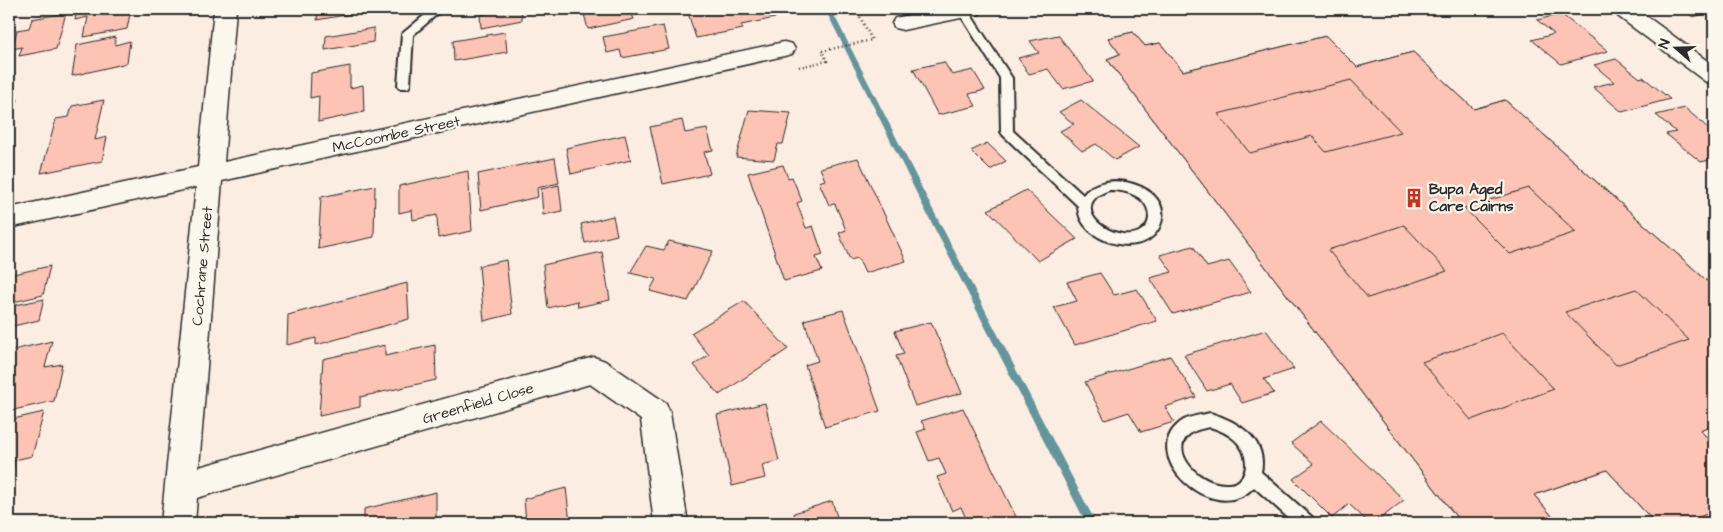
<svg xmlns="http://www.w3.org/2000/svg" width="1723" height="532" font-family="'Architects Daughter',sans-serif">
  <rect width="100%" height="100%" fill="#fbede1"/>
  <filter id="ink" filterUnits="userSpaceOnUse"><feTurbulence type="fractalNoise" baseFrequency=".02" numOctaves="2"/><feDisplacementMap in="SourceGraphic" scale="10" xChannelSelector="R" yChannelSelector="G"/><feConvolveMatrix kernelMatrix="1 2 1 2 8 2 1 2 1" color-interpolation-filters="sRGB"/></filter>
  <g filter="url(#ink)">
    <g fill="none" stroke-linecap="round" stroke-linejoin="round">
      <polygon fill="#65959c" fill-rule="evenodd" points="825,9 831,9 931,206 1096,523 1086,523 923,206"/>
    </g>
    <g fill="#fdc3b4" stroke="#2b2b2b" fill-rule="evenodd">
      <polygon points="77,9 131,9 127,29 84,37 88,17 75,20"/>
      <polygon points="318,9 368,9 368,11 317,20"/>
      <polygon points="491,9 521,9 522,20 481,28 480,15 492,13"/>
      <polygon points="555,9 586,9 556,14"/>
      <polygon points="610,9 630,9 634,19 588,29 584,14"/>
      <polygon points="712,9 771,9 775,18 741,25 743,29 696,38 688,13"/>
      <polygon points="1682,9 1714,9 1714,11 1693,17"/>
      <polygon points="66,13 56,49 19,56 22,47 12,49 17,30 29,28 32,19"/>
      <polygon points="1561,14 1608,51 1561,64 1532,40 1554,34 1537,20"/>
      <polygon points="663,26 669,49 622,58 620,50 607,53 603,37"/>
      <polygon points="374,28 373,42 325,50 326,36"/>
      <polygon points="505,32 507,52 454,61 453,41"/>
      <path d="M1133 32 1145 46 1160 43 1183 71 1326 36 1357 67 1413 52 1474 109 1505 100 1714 287V424L1700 430 1714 445V511L1685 523H1655L1607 470 1534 495 1558 523H1461L1107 59 1120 54 1108 38ZM1351 80 1401 132 1326 152 1312 136 1250 153 1218 114ZM1529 188 1576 232 1510 254 1464 208ZM1404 225 1447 271 1368 298 1328 250ZM1636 289 1689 340 1616 365 1565 312ZM1502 333 1554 389 1471 420 1422 362Z"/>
      <polygon points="1133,32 1145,46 1160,43 1183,71 1326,36 1357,67 1413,52 1474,109 1505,100 1714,287 1714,424 1700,430 1714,445 1714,511 1685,523 1655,523 1607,470 1534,495 1558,523 1461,523 1107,59 1120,54 1108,38"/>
      <polygon points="1058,35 1093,81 1063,89 1048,69 1029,74 1018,58 1039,53 1030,41"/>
      <polygon points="115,37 115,45 130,41 127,63 72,76 77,45"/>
      <polygon points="1616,59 1640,78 1643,77 1670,99 1622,112 1593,87 1614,82 1594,65"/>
      <polygon points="944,62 952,75 973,70 985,90 969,94 976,106 938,115 913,69"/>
      <polygon points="350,66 350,88 363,85 364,112 318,122 319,96 310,98 311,73"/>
      <polygon points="1351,80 1401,132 1326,152 1312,136 1250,153 1218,114"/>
      <polygon points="18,99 9,123 9,101"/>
      <polygon points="104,100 95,140 107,137 102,161 41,173 56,119 69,117 72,106"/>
      <polygon points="1081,100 1139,147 1115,160 1096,144 1082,151 1060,131 1074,124 1059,112"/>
      <polygon points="1685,108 1709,129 1714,129 1714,159 1701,162 1666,134 1676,132 1656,115"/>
      <polygon points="749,110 791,113 783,144 778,144 774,160 736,157"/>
      <polygon points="682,120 685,133 707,129 713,150 704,152 710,174 663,184 650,127"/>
      <polygon points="625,135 631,160 571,174 566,148"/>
      <polygon points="987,143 1006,161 990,170 971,151"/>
      <polygon points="555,158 559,183 537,188 538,197 481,210 478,174"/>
      <polygon points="858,158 906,261 865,273 858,258 850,260 839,233 846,230 835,204 829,205 819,182 825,180 820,168"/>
      <polygon points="783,165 788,178 792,177 802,201 797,203 806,228 813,226 823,255 816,257 822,271 784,281 748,173"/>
      <polygon points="468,171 472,231 438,238 437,215 413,220 412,210 399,213 399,186"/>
      <polygon points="559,185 562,211 543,215 541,189"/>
      <polygon points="375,186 374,237 318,249 321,197"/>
      <polygon points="1529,188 1576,232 1510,254 1464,208"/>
      <polygon points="1026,190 1077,239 1038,261 988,210"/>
      <polygon points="613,216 617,235 585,243 581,224"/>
      <polygon points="1404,225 1447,271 1368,298 1328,250"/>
      <polygon points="669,241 713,251 688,301 650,291 656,279 630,273 646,246 664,250"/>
      <polygon points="1193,246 1207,267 1229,261 1251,292 1173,314 1150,278 1172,272 1160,255"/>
      <polygon points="602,252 610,300 578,307 577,301 548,308 543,265"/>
      <polygon points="506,260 512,314 484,321 479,266"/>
      <polygon points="50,266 43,295 9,303 9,275"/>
      <polygon points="1100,273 1114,295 1137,289 1157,321 1075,345 1054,307 1077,301 1067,282"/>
      <polygon points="407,283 409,319 316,345 316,338 287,345 288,315"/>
      <polygon points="1636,289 1689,340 1616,365 1565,312"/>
      <polygon points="44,299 39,320 9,327 11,306"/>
      <polygon points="744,301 788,349 719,395 694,365 709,355 691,333"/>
      <polygon points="843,310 880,411 825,427 805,365 818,361 804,320"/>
      <polygon points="931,322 962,393 915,406 896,356 904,354 895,331"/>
      <polygon points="1266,330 1294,369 1264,379 1274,393 1242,403 1230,384 1207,391 1184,355"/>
      <polygon points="1502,333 1554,389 1471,420 1422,362"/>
      <polygon points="52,341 45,367 62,364 54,401 9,411 9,351"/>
      <polygon points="385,345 385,356 435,345 436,380 360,397 360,407 319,416 323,359"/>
      <polygon points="1170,356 1196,397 1165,407 1174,422 1141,432 1129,412 1105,420 1085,382"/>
      <polygon points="765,403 779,461 762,465 765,478 732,486 717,415"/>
      <polygon points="963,408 1019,523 968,523 961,507 952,511 937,477 946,474 939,458 929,461 917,432 926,429 921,421"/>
      <polygon points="44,412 32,456 15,460 9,481 9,420"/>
      <polygon points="1321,421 1404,500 1375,523 1369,523 1349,504 1332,518 1293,479 1314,464 1291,443"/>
      <polygon points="566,488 570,523 526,523 524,499"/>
      <polygon points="436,492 436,523 364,523 364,509"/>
      <polygon points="832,501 839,523 796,523 794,513"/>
    </g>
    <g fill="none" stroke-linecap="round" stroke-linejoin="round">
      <defs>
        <g id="lane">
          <polygon points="432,9 443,9 413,35 410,85 408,88 400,88 398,85 402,34"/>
          <path d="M959 9H967L1012 78 1013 131 1083 195C1104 166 1173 186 1161 223 1149 262 1078 244 1078 206L1003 135 1001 132 1000 78 958 11ZM1109 190C1126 190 1149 196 1149 217 1149 222 1147 226 1142 230 1123 245 1075 218 1096 197 1099 194 1105 192 1109 190Z"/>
          <path d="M1210 413C1237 421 1268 439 1261 472L1312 517 1314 523H1294L1254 487C1213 530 1132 452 1184 420 1191 416 1202 415 1210 413ZM1210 427C1228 432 1247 444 1246 466 1245 473 1243 478 1237 482 1233 484 1230 484 1226 484 1196 485 1164 445 1195 431 1199 429 1205 428 1210 427Z"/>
        </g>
        <g id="street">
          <polygon points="214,9 236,9 224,162 784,42 792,44 795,49 792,54 784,56 222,181 199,467 594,357 605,361 666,403 670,413 688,523 654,523 641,420 590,384 197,498 195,523 161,523 196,187 9,228 9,208 198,167"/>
          <polygon points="939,9 983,9 980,14 903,30 895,28 892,23 895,18"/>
          <polygon points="1612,9 1637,9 1714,66 1714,85 1706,82 1615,14"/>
        </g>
      </defs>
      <use href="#lane" stroke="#2b2b2b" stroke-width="4"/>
      <use href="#street" stroke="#2b2b2b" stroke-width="3"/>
      <polyline stroke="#2b2b2b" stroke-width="2.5" stroke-dasharray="1 3" stroke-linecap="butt" points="799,67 827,61 822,51 872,40 858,13 876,9"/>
      <use href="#lane" fill="#fbf7ec" fill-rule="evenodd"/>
      <use href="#street" fill="#fbf7ec" fill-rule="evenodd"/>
    </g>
  </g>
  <defs>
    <symbol id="building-bare" viewBox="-9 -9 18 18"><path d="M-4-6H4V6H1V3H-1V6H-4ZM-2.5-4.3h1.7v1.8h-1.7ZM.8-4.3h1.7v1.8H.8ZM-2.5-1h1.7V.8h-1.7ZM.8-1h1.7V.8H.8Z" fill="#c8321e" stroke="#fbf7ec" stroke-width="2.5" paint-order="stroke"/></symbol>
  </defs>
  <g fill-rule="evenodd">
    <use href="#building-bare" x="1400" y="184" width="28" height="28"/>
  </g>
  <g text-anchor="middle" stroke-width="4.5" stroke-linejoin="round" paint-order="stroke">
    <g font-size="15" fill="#2b2b2b" stroke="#fbf7ec">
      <text transform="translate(396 134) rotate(-12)" y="5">McCoombe Street</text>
      <text transform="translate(202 266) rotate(-85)" y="5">Cochrane Street</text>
      <text transform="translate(478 403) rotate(-16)" y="5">Greenfield Close</text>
    </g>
    <g font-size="15" font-weight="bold" fill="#2b2b2b" stroke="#fbf7ec" text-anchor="start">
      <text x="1429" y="194">Bupa Aged<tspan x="1429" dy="17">Care Cairns</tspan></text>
    </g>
  </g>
  <rect width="1723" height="532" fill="none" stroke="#fbf7ec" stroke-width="30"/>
  <rect x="15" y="15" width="1693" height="502" fill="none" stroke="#2b2b2b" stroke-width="2" filter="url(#ink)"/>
  <g transform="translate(1676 48) rotate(290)" stroke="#fbf7ec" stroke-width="4" paint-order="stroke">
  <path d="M0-4L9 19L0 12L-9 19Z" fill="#2b2b2b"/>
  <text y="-8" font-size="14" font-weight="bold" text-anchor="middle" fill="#2b2b2b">N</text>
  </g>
</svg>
